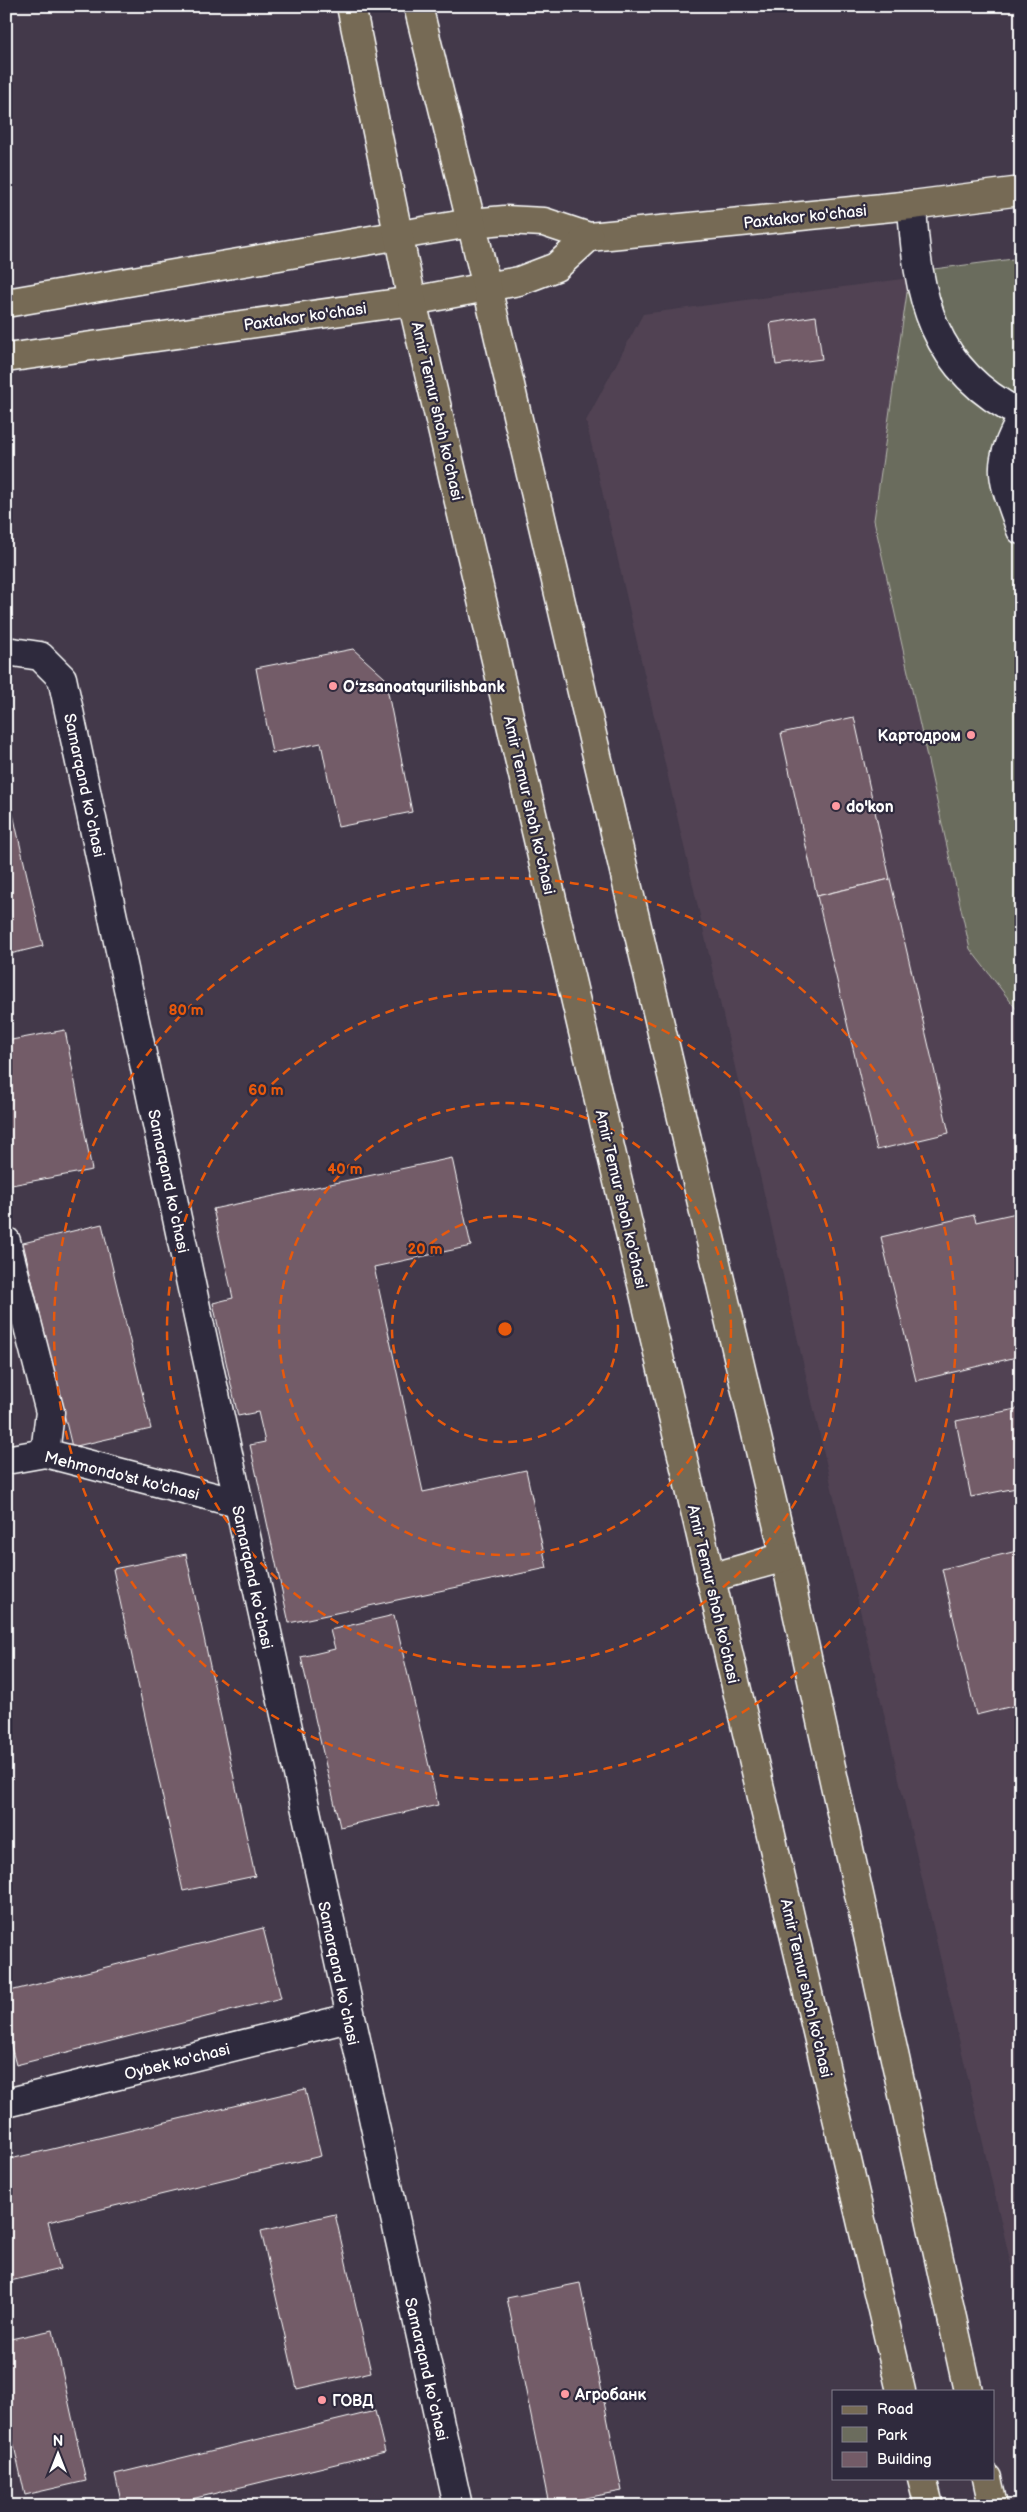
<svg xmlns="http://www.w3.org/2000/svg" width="1027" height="2512" font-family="'Balsamiq Sans',sans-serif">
  <rect width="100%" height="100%" fill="#43394a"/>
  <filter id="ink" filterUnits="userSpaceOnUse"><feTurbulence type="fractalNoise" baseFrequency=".02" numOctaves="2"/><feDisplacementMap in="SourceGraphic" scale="10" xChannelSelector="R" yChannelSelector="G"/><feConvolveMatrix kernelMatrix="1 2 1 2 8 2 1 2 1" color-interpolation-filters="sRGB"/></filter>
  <g filter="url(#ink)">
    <polygon fill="#514353" points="1021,263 1021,2308 586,421 643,314"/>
    <polygon fill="#6b6c5d" stroke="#b5b6ae" points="1021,258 1021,1015 970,949 874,520 910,272"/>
    <g fill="#735b67" stroke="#fff">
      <polygon points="816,316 822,359 776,365 770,323"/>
      <polygon points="353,649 385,678 412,812 338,827 321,743 272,753 256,668"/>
      <polygon points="854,717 890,879 817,896 781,733"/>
      <polygon points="6,783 43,946 6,955"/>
      <polygon points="890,879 949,1133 877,1150 817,896"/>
      <polygon points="65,1030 92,1170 6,1186 6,1041"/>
      <polygon points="452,1158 471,1246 374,1267 423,1492 526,1470 547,1568 289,1623 250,1445 265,1442 258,1412 238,1416 213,1303 233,1298 213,1209"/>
      <polygon points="1021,1212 1021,1356 916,1381 881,1237 974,1215 976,1222"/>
      <polygon points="102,1224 151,1429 72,1447 23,1243"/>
      <polygon points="1021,1408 1021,1487 971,1497 956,1421"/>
      <polygon points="1021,1550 1021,1704 976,1715 942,1569"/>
      <polygon points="186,1554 255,1876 183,1891 113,1569"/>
      <polygon points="394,1615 438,1805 340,1827 301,1657 335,1649 330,1630"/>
      <polygon points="263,1928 281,1998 16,2065 6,2028 6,1992"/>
      <polygon points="305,2089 321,2156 48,2222 60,2269 6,2282 6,2160"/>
      <polygon points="335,2214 371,2372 297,2389 261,2231"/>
      <polygon points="580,2283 622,2491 549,2505 507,2298"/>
      <polygon points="53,2330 86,2481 25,2495 6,2410 6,2340"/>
      <polygon points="375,2411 385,2452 163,2506 122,2506 115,2474"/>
    </g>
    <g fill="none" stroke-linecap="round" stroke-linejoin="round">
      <defs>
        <g id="minor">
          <path d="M912 205C917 296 932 371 1021 414"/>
          <path d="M1021 420C993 469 1004 480 1021 530"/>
          <path d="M6 651 40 656 62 678C191 1288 322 1897 458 2506"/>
          <polyline points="6,1241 50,1412 45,1453"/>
          <polyline points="6,1460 45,1453 237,1503"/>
          <polyline points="6,2103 349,2018"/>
        </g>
        <g id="major">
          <polyline points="6,303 470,223 505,220 544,222 589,237 912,205 1021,191"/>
          <polyline points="6,358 412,301 519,281 556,267 589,237"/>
        </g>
        <g id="highway">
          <polyline points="351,6 412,301 901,2391"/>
          <polyline points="418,6 487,287 785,1557 968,2391"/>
          <polyline points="710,1578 785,1557"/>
          <polyline points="922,2478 929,2506"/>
          <polyline points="987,2478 993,2506"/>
        </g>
      </defs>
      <use href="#minor" stroke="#fff" stroke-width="31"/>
      <use href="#major" stroke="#fff" stroke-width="31"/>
      <use href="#highway" stroke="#fff" stroke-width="31"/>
      <use href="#minor" stroke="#2f2a3d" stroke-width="28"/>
      <use href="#major" stroke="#766a54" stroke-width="28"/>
      <use href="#highway" stroke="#766a54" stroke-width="28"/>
    </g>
  </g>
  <g fill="none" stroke="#e8590c" stroke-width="2.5" stroke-dasharray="9 6">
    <circle cx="505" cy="1329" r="113"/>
    <circle cx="505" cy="1329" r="226"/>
    <circle cx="505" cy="1329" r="338"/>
    <circle cx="505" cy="1329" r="451"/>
  </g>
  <g fill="#ff9aa2" stroke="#2f2a3d" stroke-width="2">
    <circle cx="333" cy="686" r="5"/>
    <circle cx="971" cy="735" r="5"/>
    <circle cx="836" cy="806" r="5"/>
    <circle cx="565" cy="2394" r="5"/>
    <circle cx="322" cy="2400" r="5"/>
  </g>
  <g text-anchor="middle" stroke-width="4.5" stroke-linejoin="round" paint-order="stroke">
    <g font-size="16" fill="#fff" stroke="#2f2a3d">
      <text transform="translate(805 216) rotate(-6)" y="6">Paxtakor ko'chasi</text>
      <text transform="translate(305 316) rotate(-8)" y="6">Paxtakor ko'chasi</text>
      <text transform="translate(438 411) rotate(77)" y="6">Amir Temur shoh ko'chasi</text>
      <text transform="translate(85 785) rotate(78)" y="6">Samarqand ko‘chasi</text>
      <text transform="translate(530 805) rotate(77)" y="6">Amir Temur shoh ko'chasi</text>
      <text transform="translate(169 1181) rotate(78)" y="6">Samarqand ko‘chasi</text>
      <text transform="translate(622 1199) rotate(77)" y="6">Amir Temur shoh ko'chasi</text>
      <text transform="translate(122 1475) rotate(14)" y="6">Mehmondo'st ko'chasi</text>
      <text transform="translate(253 1577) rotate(78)" y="6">Samarqand ko‘chasi</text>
      <text transform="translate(714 1594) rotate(77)" y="6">Amir Temur shoh ko'chasi</text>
      <text transform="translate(339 1973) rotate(78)" y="6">Samarqand ko‘chasi</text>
      <text transform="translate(807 1988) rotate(77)" y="6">Amir Temur shoh ko'chasi</text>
      <text transform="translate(177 2061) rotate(-14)" y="6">Oybek ko'chasi</text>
      <text transform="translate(427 2369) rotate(77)" y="6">Samarqand ko‘chasi</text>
    </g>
    <g font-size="16" font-weight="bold" fill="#fff" stroke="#2f2a3d" text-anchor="start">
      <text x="343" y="692">Oʻzsanoatqurilishbank</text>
      <text x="961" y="741" text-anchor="end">Картодром</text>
      <text x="846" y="812">do'kon</text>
      <text x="575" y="2400">Агробанк</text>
      <text x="332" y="2406">ГОВД</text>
    </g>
  </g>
  <circle cx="505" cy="1329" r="8" fill="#e8590c" stroke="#2f2a3d" stroke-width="2.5"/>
  <g font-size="15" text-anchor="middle" font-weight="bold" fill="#e8590c" stroke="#2f2a3d" stroke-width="4.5" stroke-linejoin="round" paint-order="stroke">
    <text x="186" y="1015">80 m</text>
    <text x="266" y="1095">60 m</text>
    <text x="345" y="1174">40 m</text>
    <text x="425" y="1254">20 m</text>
  </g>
  <rect width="1027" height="2512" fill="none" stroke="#2f2a3d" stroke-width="25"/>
  <rect x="12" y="12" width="1002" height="2487" fill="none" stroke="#fff" stroke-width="2" filter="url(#ink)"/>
  <rect x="832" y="2390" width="162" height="90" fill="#2f2a3d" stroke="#827f8b"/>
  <rect x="842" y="2406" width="25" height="8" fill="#766a54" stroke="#827f8b"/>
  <text x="877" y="2414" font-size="15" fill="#ffffff">Road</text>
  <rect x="842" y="2427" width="25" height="15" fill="#6b6c5d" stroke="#827f8b"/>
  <text x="877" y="2440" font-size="15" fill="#ffffff">Park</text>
  <rect x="842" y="2452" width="25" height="15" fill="#735b67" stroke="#827f8b"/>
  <text x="877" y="2464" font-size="15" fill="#ffffff">Building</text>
  <g transform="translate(58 2454)" stroke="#2f2a3d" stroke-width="4" paint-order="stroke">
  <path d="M0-4L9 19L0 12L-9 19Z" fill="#ffffff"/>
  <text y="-8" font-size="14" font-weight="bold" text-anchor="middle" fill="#ffffff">N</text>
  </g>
</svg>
